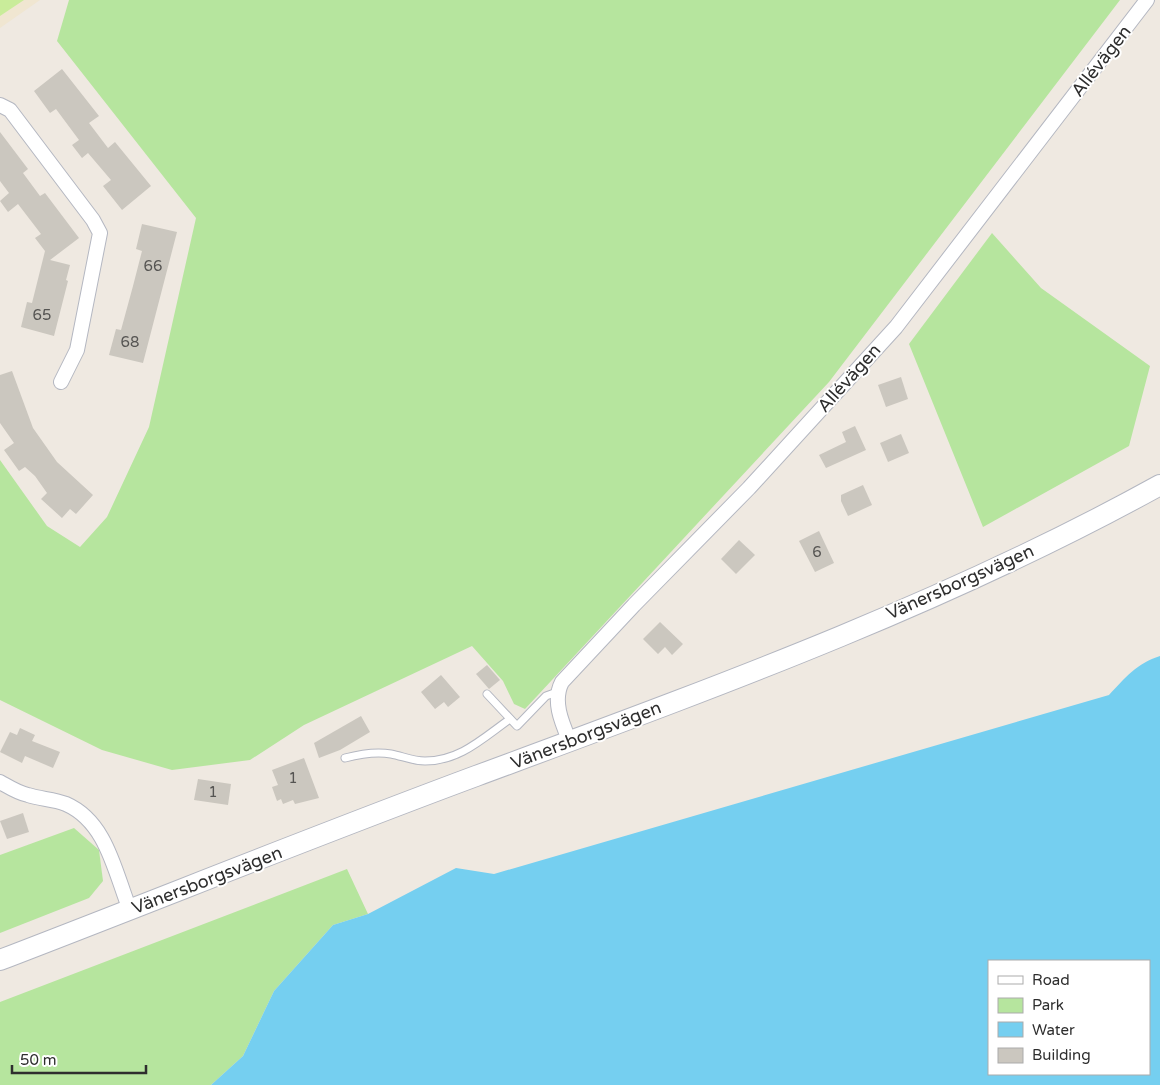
<svg xmlns="http://www.w3.org/2000/svg" width="1160" height="1085" font-family="'Varela Round',sans-serif">
  <rect width="100%" height="100%" fill="#efe9e1"/>
  <polygon fill="#f0e6d1" points="0,0 40,0 0,28"/>
  <g fill="#b6e59e">
    <polygon points="69,0 1120,0 829,382 525,709 514,704 503,681 472,646 304,725 250,760 172,770 102,750 0,700 0,460 47,526 80,547 107,517 149,427 196,218 57,41"/>
    <polygon points="992,233 1041,288 1150,366 1129,446 983,527 909,344"/>
    <polygon points="74,828 99,850 103,881 89,898 0,933 0,855"/>
    <polygon points="347,869 368,914 333,925 274,991 243,1056 211,1085 0,1085 0,1002"/>
  </g>
  <polygon fill="#c9ec9a" points="0,0 24,0 0,16"/>
  <path fill="#75cff0" fill-rule="evenodd" d="M1160 656V1085H211L243 1056 274 991 333 925 368 914 456 868 494 874 1109 695C1125 678 1137 663 1160 656ZM989 961H1149V1074H989Z"/>
  <g fill="#cbc7bf">
    <polygon points="62,69 99,116 89,123 108,148 115,142 151,186 122,210 103,186 111,180 88,153 82,158 72,145 79,140 56,109 50,113 34,91"/>
    <polygon points="0,132 28,169 23,173 40,196 45,193 79,238 50,260 70,265 66,280 68,281 54,336 21,327 27,302 32,303 45,251 35,238 41,234 18,204 8,212 0,201 9,193 0,181"/>
    <polygon points="142,224 177,232 143,363 109,355 116,329 121,330 133,286 142,251 136,249"/>
    <polygon points="12,371 33,428 57,462 93,495 76,514 70,509 62,518 41,499 47,493 35,476 25,467 19,471 4,450 14,443 0,423 0,375"/>
    <polygon points="901,377 908,399 886,407 878,385"/>
    <polygon points="855,426 866,450 826,468 819,455 846,442 842,432"/>
    <polygon points="901,434 909,453 888,462 880,443"/>
    <polygon points="863,485 872,505 848,516 841,501 841,495"/>
    <polygon points="819,531 834,563 815,572 799,541"/>
    <polygon points="739,540 755,555 736,574 721,559"/>
    <polygon points="660,622 683,644 672,655 665,647 658,654 643,639"/>
    <polygon points="487,665 500,680 489,689 476,674"/>
    <polygon points="441,675 460,697 448,707 444,702 435,709 421,692"/>
    <polygon points="361,716 370,732 340,750 319,758 314,743"/>
    <polygon points="20,728 35,735 32,741 60,752 53,768 25,756 22,763 0,752 10,732 17,735"/>
    <polygon points="304,758 319,798 295,804 293,800 283,804 281,799 277,801 272,787 278,785 272,770"/>
    <polygon points="198,779 231,784 228,805 194,800"/>
    <polygon points="23,813 29,832 7,839 0,821"/>
  </g>
  <g fill="none" stroke-linecap="round" stroke-linejoin="round">
    <defs>
      <g id="lane">
        <polyline points="487,694 517,726 546,696 557,692"/>
        <path d="M345 758C360 754 375 751 391 754 402 756 413 761 425 761 460 761 483 738 510 719"/>
      </g>
      <g id="street">
        <polyline points="0,105 10,110 93,220 100,233 77,350 61,382"/>
        <path d="M570 742C562 723 552 701 562 682L634 605 749 488 896 327 1147 0"/>
        <path d="M0 782C9 787 18 793 28 795 40 799 54 799 66 804 107 822 115 873 130 910"/>
      </g>
      <path id="secondary" d="M0 960C159 899 317 835 476 776 708 690 943 605 1160 485"/>
    </defs>
    <use href="#lane" stroke="#b4b7c1" stroke-width="9"/>
    <use href="#street" stroke="#b4b7c1" stroke-width="16"/>
    <use href="#secondary" stroke="#b4b7c1" stroke-width="22"/>
    <use href="#lane" stroke="#fff" stroke-width="7"/>
    <use href="#street" stroke="#fff" stroke-width="14"/>
    <use href="#secondary" stroke="#fff" stroke-width="20"/>
  </g>
  <g text-anchor="middle" stroke-width="4" stroke-linejoin="round" paint-order="stroke">
    <g font-size="15" fill="#555452">
      <text x="153" y="271">66</text>
      <text x="42" y="320">65</text>
      <text x="130" y="347">68</text>
      <text x="817" y="557">6</text>
      <text x="293" y="783">1</text>
      <text x="213" y="797">1</text>
    </g>
    <g font-size="18" fill="#2e2e2e" stroke="#fff">
      <text transform="translate(1101 61) rotate(-52)" y="6">Allévägen</text>
      <text transform="translate(849 378) rotate(-48)" y="6">Allévägen</text>
      <text transform="translate(960 582) rotate(-24)" y="6">Vänersborgsvägen</text>
      <text transform="translate(586 735) rotate(-21)" y="6">Vänersborgsvägen</text>
      <text transform="translate(207 880) rotate(-21)" y="6">Vänersborgsvägen</text>
    </g>
  </g>
  <rect x="988" y="960" width="162" height="115" fill="#ffffff" stroke="#ababab"/>
  <rect x="998" y="976" width="25" height="8" fill="#ffffff" stroke="#ababab"/>
  <text x="1032" y="985" font-size="15" fill="#2e2e2e">Road</text>
  <rect x="998" y="998" width="25" height="15" fill="#b6e59e" stroke="#ababab"/>
  <text x="1032" y="1010" font-size="15" fill="#2e2e2e">Park</text>
  <rect x="998" y="1022" width="25" height="15" fill="#75cff0" stroke="#ababab"/>
  <text x="1032" y="1035" font-size="15" fill="#2e2e2e">Water</text>
  <rect x="998" y="1048" width="25" height="15" fill="#cbc7bf" stroke="#ababab"/>
  <text x="1032" y="1060" font-size="15" fill="#2e2e2e">Building</text>
  <path d="M12 1065v8h134v-8" fill="none" stroke="#2e2e2e" stroke-width="2.5"/>
  <text x="20" y="1065" font-size="15" fill="#2e2e2e" stroke="#ffffff" stroke-width="4" paint-order="stroke">50 m</text>
</svg>
